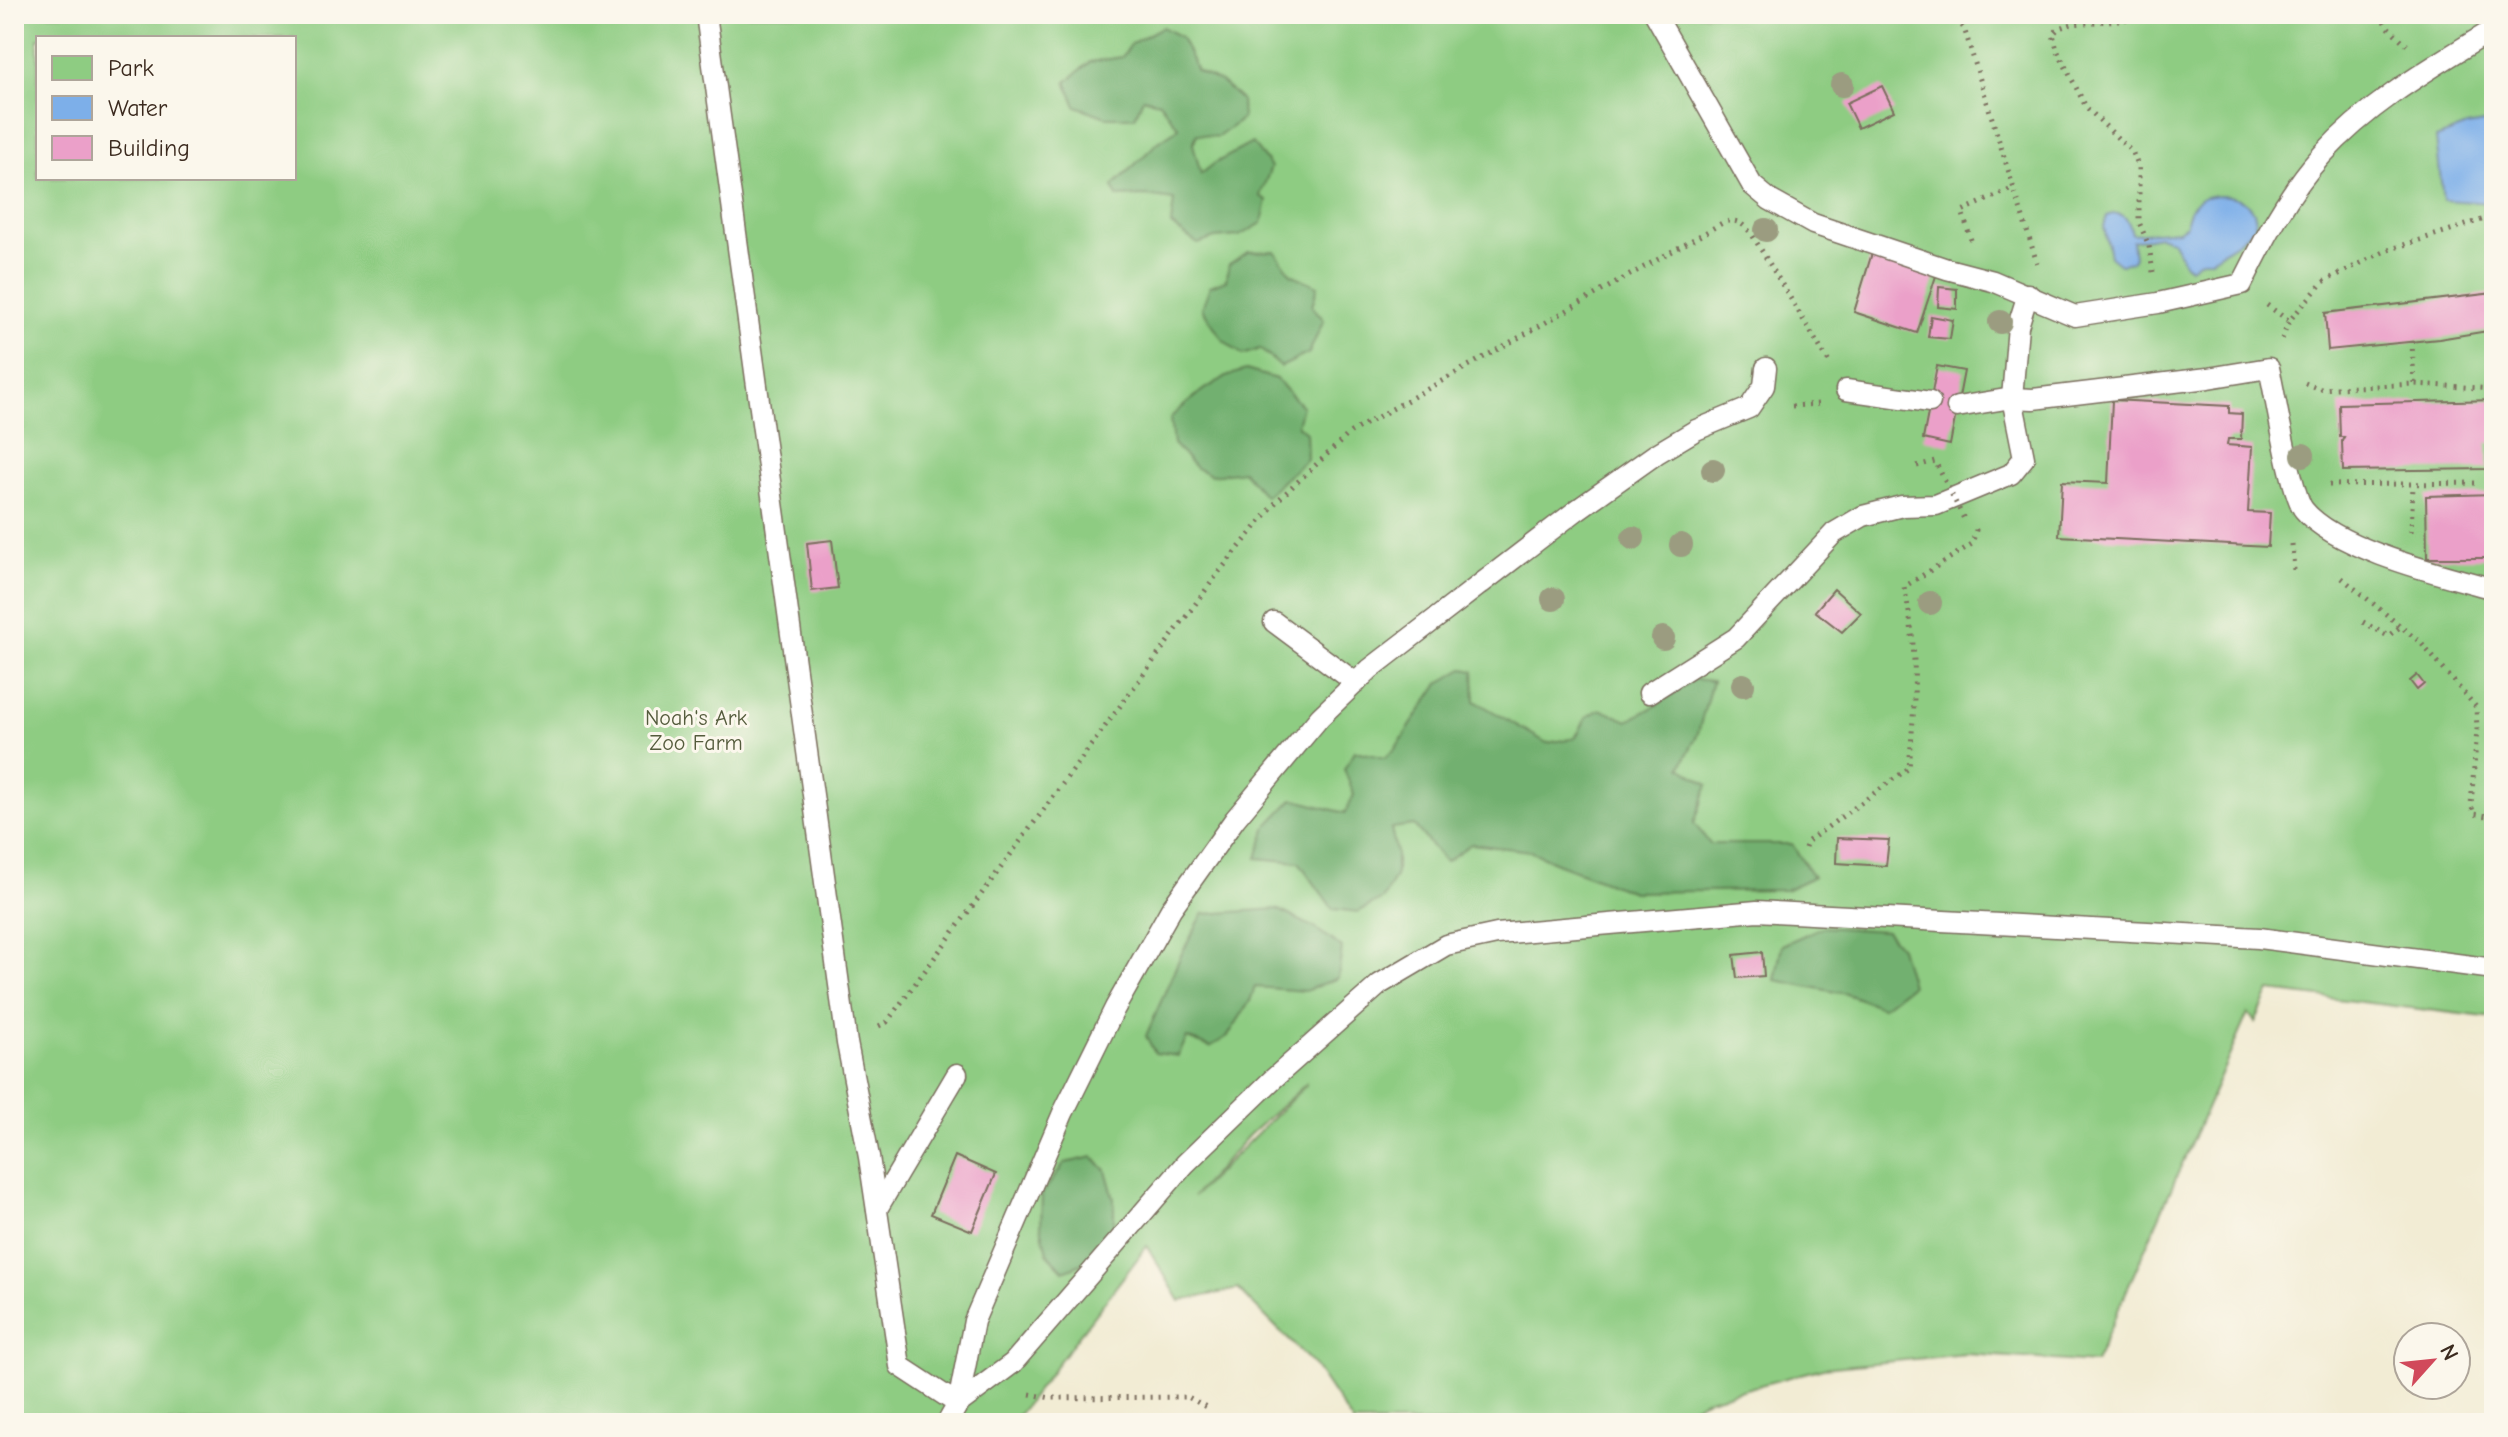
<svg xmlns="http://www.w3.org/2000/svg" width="2508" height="1437" font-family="'Comic Neue',sans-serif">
  <rect width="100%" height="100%" fill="#fbf7ec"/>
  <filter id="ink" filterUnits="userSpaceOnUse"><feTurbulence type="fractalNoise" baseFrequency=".0125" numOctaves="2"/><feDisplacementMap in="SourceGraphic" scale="16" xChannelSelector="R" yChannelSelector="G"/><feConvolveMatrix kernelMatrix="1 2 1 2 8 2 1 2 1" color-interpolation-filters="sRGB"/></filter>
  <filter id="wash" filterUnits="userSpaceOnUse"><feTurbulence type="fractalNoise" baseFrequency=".006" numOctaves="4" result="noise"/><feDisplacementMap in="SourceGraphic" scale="32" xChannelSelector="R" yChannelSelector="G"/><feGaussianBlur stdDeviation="1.8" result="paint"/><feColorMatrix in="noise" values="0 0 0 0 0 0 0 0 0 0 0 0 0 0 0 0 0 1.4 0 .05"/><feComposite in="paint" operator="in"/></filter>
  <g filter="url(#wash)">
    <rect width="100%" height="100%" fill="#f2ecd4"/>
    <path fill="#8ecc82" stroke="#647b50" stroke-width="2" fill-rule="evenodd" d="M14 14H2494V1018L2270 991 2255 1022 2248 1013 2095 1363 1966 1354 1823 1368 1705 1400 1659 1423H1353L1313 1364 1238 1289 1180 1301 1147 1246 1012 1423H14ZM38 38H294V178H38ZM1306 1084V1085L1193 1197 1249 1135Z"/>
    <g fill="#72b070" stroke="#566d47" stroke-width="2">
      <polygon points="1162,27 1181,37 1197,71 1221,82 1241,100 1242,119 1218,137 1197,134 1193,144 1201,174 1215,163 1252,143 1271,167 1260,196 1267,200 1262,223 1239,236 1215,238 1198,244 1171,225 1174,200 1145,196 1117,197 1113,186 1157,143 1179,128 1159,102 1143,98 1135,117 1106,117 1076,106 1066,82 1090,62 1122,57 1132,43"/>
      <polygon points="1275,251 1291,274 1318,286 1312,306 1324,320 1309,353 1281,367 1260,349 1243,355 1223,340 1202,308 1210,286 1226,280 1229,264 1248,252"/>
      <path d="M1246 370 1276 379 1302 406 1297 425 1306 432 1307 459 1265 496 1243 471 1211 475 1196 468 1173 444 1170 418C1192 398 1217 377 1246 370Z"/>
      <polygon points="1464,669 1474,671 1475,701 1547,743 1575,738 1587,717 1600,709 1628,721 1657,705 1694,679 1712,681 1698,733 1681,767 1708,785 1694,823 1710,844 1792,844 1813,877 1785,890 1633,892 1554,862 1531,851 1471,844 1445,862 1414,825 1391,828 1396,852 1396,874 1383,899 1358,912 1333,909 1299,862 1257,858 1267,826 1293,799 1345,813 1354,795 1344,769 1355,751 1385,758 1395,749 1439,683"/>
      <polygon points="1277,909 1315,928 1342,948 1338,978 1305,991 1255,987 1250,1001 1228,1036 1210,1047 1187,1038 1178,1056 1155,1053 1146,1036 1181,955 1203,914"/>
      <polygon points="1822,927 1886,931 1900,947 1911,985 1882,1007 1846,994 1775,980 1782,945"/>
      <polygon points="1093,1157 1106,1170 1114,1199 1114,1230 1093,1259 1064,1271 1047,1253 1041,1227 1042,1194 1065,1163"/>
    </g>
    <g fill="#7dafe9" stroke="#5c6c84" stroke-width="2">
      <polygon points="2494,121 2493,203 2443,200 2436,138 2467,126"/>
      <path d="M2221 195C2233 196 2248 200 2254 212 2264 235 2223 248 2211 260H2201L2190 268 2185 264 2172 240 2159 236 2132 241 2134 257 2131 262 2120 264 2110 256 2104 226 2107 216C2123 209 2129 219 2132 234L2179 230 2186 225C2187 204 2200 195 2221 195Z"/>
    </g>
    <g id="blocks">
      <g fill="#eba0c9">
        <polygon points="1882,86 1894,111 1858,128 1846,103"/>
        <polygon points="1872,253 1937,273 1917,333 1854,312"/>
        <polygon points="1939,287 1957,289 1957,309 1938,307"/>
        <polygon points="2494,293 2494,330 2439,339 2328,350 2325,313"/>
        <polygon points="1931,316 1953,320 1950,339 1928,337"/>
        <polygon points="1937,366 1964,371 1950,445 1923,439"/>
        <polygon points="2112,400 2229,406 2229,413 2242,414 2241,439 2228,439 2227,445 2252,447 2248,512 2270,513 2268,547 2059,536 2062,481 2108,483"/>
        <polygon points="2494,400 2494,443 2487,443 2487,469 2343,471 2342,441 2344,437 2340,437 2339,404"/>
        <polygon points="2494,494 2494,558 2427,558 2426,496"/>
        <polygon points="832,540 838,588 812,591 807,543"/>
        <polygon points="1834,589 1861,613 1842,632 1815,611"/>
        <polygon points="2417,675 2424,684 2417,690 2410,681"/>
        <polygon points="1837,838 1889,840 1886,866 1836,863"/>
        <polygon points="1762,952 1764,976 1737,978 1734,955"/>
        <polygon points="955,1156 996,1174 972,1231 931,1214"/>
      </g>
    </g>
  </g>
  <g filter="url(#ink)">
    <use href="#blocks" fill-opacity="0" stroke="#7b6e5e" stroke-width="2"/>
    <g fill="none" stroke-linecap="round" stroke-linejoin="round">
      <defs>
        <g id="service">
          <polyline points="706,14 847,1043 869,1157 900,1366 958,1404 1013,1363 1185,1164 1273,1079 1380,984 1446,945 1497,934 1757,911 2259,938 2494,969"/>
          <path d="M1655 14 1752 185 1770 200 1813 224 1947 269 1993 281 2075 316 2158 303 2242 284C2264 240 2288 192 2322 155 2370 102 2434 66 2494 29"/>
          <polyline points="1846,390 1930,402"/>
          <path d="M1957 407 2012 398 2033 399 2208 378 2269 368C2275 393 2291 495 2304 510 2337 550 2444 575 2494 589"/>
          <polyline points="1274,622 1356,683"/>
          <polyline points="1649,693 1736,638 1834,533 1863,516 1902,506 1936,505 2011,474 2024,458 2012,398 2018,326 2028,294"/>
          <polyline points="877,1209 957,1074"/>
          <polyline points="947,1423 958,1404 974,1321 1063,1113 1115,1008 1171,909 1235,819 1320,717 1370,669 1577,510 1656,454 1696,430 1749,408 1764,386 1766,368"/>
        </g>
      </defs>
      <use href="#service" stroke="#7b6e5e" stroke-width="23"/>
      <g stroke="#7b6e5e" stroke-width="5" stroke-dasharray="2 6" stroke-linecap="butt">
        <polyline points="2380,14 2387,26 2407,45"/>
        <polyline points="1956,20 1964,28 2037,263"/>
        <polyline points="1971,240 1962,211 2014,188"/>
        <polyline points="2153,272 2149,246 2139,222 2139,168 2133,153 2086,107 2057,50 2053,34 2059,28 2072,24 2191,14"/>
        <polyline points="2267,305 2289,321"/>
        <polyline points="2282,339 2289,321 2323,282 2385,251 2494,216"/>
        <polyline points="2412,341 2414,384"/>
        <polyline points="2305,383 2319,389 2414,384 2494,389"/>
        <polyline points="1792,406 1818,404"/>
        <polyline points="2329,485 2476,483"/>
        <polyline points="2411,532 2413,485"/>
        <polyline points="2292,544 2294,570"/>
        <polyline points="2342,578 2421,643 2476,707 2477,730 2471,805 2474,814 2494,817"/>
        <polyline points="2363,622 2388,636 2400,627"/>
        <path d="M1805 848 1807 842 1909 768C1915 701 1919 653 1904 587L1972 544 1976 530 1973 525"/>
        <path d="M879 1026 887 1022 1219 572 1277 501 1351 432 1724 222C1737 219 1742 223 1751 233L1830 364"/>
        <polyline points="1030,1394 1051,1398 1188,1397 1206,1407"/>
      </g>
      <use href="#service" stroke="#fff" stroke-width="20"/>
      <polyline stroke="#7b6e5e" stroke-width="5" stroke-dasharray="2 6" stroke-linecap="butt" points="1917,466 1935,461 1966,523"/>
    </g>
    <g fill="#9b9c80">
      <circle cx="1842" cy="85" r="12"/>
      <circle cx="1766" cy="230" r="12"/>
      <circle cx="2000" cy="322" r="12"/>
      <circle cx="2303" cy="455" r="12"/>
      <circle cx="1713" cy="470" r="12"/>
      <circle cx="1633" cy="538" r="12"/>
      <circle cx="1681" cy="545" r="12"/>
      <circle cx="1553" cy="599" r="12"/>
      <circle cx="1930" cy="603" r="12"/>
      <circle cx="1663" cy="638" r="12"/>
      <circle cx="1743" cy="685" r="12"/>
    </g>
  </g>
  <g text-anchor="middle" stroke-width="6" stroke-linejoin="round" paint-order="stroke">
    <g font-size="22" fill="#545b3c" stroke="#fbf7ec">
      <text x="696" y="725">Noah's Ark<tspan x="696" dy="25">Zoo Farm</tspan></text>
    </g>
  </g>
  <rect width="2508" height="1437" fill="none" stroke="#fbf7ec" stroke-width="48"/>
  <rect x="36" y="36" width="260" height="144" fill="#fbf7ec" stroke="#aea59a" stroke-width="2"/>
  <rect x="52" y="56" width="40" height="24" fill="#8ecc82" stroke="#aea59a" stroke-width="2"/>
  <text x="108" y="76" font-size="24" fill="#3b2a1e">Park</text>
  <rect x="52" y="96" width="40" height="24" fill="#7dafe9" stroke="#aea59a" stroke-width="2"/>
  <text x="108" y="116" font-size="24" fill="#3b2a1e">Water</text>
  <rect x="52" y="136" width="40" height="24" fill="#eba0c9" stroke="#aea59a" stroke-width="2"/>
  <text x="108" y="156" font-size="24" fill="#3b2a1e">Building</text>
  <g transform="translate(2432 1361) rotate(63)"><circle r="38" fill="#fbf7ec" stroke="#aea59a" stroke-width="2"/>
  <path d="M0-6L14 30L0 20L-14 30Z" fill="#d1495b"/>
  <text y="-12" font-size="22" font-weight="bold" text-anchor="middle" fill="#3b2a1e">N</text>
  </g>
</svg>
